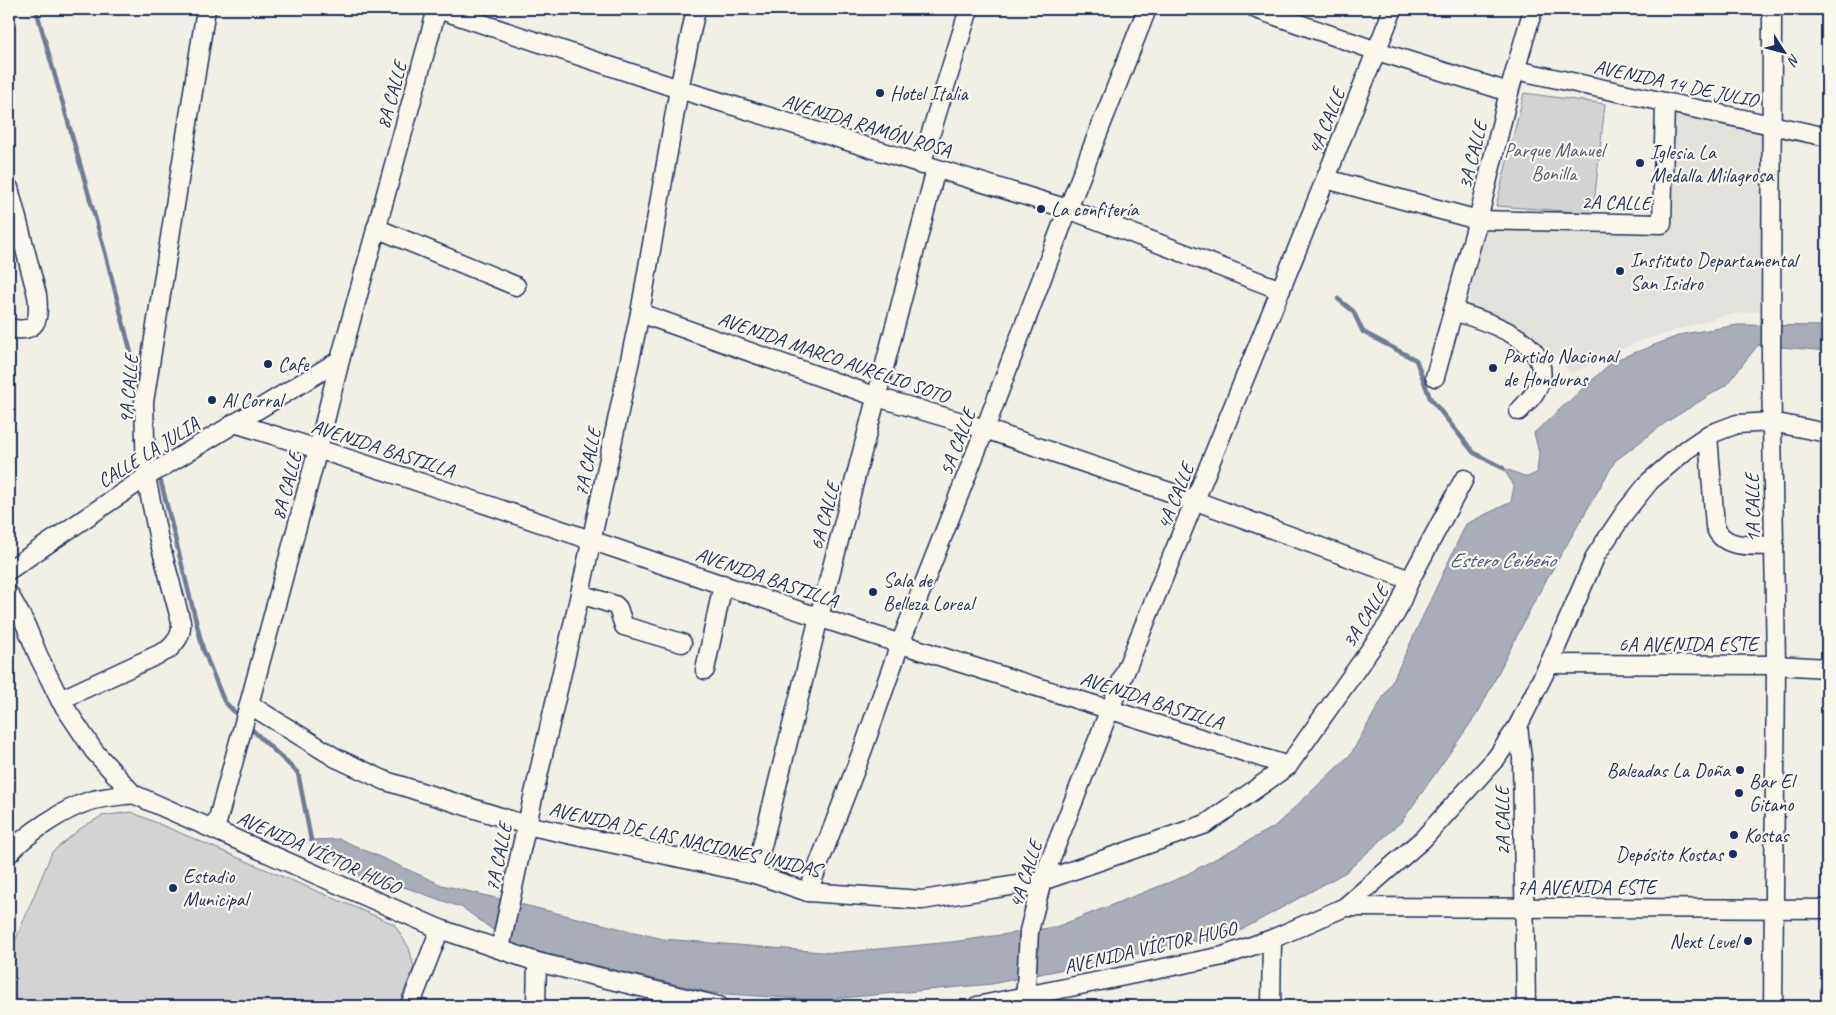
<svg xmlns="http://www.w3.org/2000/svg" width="1836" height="1015" font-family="Caveat,sans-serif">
  <rect width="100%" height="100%" fill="#f2efe6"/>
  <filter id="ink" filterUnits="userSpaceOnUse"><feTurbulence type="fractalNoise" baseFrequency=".02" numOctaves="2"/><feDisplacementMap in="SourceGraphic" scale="10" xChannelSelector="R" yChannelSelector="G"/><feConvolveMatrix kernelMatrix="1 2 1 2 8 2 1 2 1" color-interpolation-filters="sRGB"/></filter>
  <g filter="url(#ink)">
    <polygon fill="#e2e1dc" points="1672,115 1768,131 1764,310 1726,315 1640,341 1571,373 1545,345 1527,335 1467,311 1485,227 1670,232"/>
    <g fill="#d2d3d2" stroke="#768198">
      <polygon points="1524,93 1605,104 1593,213 1496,206"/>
      <polygon points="131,812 394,924 409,948 414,967 398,1006 9,1006 9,956 52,852 81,828 102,816"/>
    </g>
    <polygon fill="#a9adb7" stroke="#707b93" points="1738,325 1827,326 1827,351 1758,345 1726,385 1665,423 1615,461 1536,598 1479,711 1402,821 1346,872 1236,933 992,984 819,1000 712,993 515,946 463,908 407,888 361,877 311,840 340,839 442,885 663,939 835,953 952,942 1056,927 1180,878 1274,827 1351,754 1394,678 1466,524 1511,502 1514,486 1503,468 1527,477 1537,473 1539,453 1534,433 1613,361 1683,334"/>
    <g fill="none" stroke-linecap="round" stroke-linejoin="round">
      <g stroke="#707b93" stroke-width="4.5">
        <polyline points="36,9 105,252 140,388"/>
        <polyline points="1338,299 1353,311 1363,332 1416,360 1430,398 1474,453 1503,468"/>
        <polyline points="161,482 203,649 224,701 240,718"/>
        <polyline points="247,725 298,773 311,840"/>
      </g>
      <defs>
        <g id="minor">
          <polyline points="438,9 679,89 1068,209 1281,290"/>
          <polyline points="1256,9 1377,51 1509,92"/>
          <polyline points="1772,9 1771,364 1776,665 1773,1006"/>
          <polyline points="1516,70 1827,137"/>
          <polyline points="921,165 969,9"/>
          <polyline points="1326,179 1478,220 1662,224 1665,103"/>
          <path d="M9 188 37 295C40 319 38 334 9 328"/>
          <polyline points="376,228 516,286"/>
          <path d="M1453 311C1483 320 1548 339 1541 379 1538 392 1527 402 1519 411"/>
          <polyline points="640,313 877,397 985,429 1196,501 1410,580"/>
          <polyline points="1435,377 1478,220 1509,92 1533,9"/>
          <path d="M234 423C431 483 625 553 821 618 976 669 1133 716 1288 766"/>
          <path d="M1708 435 1715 526C1722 550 1754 545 1774 546"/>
          <polyline points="9,570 146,477 340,360"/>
          <polyline points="9,594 24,621 38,655 60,700 94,751 133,794 440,929 537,962 719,1006"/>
          <polyline points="580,594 615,605 618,608 624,626 682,643"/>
          <polyline points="1549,664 1776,665 1827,668"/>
          <polyline points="705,670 723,584"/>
          <path d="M60 700 168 650C177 641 182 635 181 622L159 540 146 477 144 402 206 9"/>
          <polyline points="250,705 336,758 386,781 526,825 755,874 808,892 922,900 1042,881 1206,824 1288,766 1396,613 1410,580 1464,479"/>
          <polyline points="1518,726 1522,758 1526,1006"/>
          <polyline points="215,830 318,449 340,360 437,9"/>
          <path d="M9 854C25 834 66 808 90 801 104 797 119 796 133 794"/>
          <polyline points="755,874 819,617 936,169"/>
          <polyline points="808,892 863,749 900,644 985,429 1068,209 1147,9"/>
          <polyline points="1345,907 1827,909"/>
          <polyline points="500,949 521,850 580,594 640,313 679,89 696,9"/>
          <polyline points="410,1006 440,929"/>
          <polyline points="536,1006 537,962"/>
          <polyline points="977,1006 1223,956 1272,939 1345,907 1423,839 1497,757 1518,726 1549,664 1596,555 1625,512 1650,481 1686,450 1708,435 1737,424 1772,422 1827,433"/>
          <polyline points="1025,1006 1029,931 1042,881 1110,709 1324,183 1393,9"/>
          <polyline points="1271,1006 1272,939"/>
        </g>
      </defs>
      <use href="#minor" stroke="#1b2f5e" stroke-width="21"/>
      <use href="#minor" stroke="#fbf7ec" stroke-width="18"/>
    </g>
  </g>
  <g fill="#1b2f5e" stroke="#fbf7ec" stroke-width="2">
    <circle cx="880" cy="93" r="5"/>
    <circle cx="1640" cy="163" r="5"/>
    <circle cx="1041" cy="209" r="5"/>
    <circle cx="1620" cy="271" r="5"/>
    <circle cx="268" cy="364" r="5"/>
    <circle cx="1493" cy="368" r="5"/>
    <circle cx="212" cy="400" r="5"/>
    <circle cx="873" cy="592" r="5"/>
    <circle cx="1740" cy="770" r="5"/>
    <circle cx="1739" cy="793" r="5"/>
    <circle cx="1734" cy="835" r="5"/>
    <circle cx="1733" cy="854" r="5"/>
    <circle cx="173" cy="888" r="5"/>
    <circle cx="1748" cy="941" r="5"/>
  </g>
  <g text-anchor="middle" stroke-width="4.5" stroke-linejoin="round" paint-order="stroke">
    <g font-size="20" fill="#1b2f5e" stroke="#fbf7ec">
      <text transform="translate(1676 83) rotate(12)" y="7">AVENIDA 14 DE JULIO</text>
      <text transform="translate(391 95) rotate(-75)" y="7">8A CALLE</text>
      <text transform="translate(1326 121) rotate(-68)" y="7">4A CALLE</text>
      <text transform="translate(867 125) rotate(17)" y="7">AVENIDA RAMÓN ROSA</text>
      <text transform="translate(1472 155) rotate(-76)" y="7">3A CALLE</text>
      <text transform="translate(1616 202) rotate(1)" y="7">2A CALLE</text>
      <text transform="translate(834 357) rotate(19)" y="7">AVENIDA MARCO AURELIO SOTO</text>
      <text transform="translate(128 389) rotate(-85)" y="7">9A CALLE</text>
      <text transform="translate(957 442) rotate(-69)" y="7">5A CALLE</text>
      <text transform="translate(383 448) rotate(18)" y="7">AVENIDA BASTILLA</text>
      <text transform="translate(148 452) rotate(-32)" y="7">CALLE LA JULIA</text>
      <text transform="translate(587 462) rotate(-78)" y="7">7A CALLE</text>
      <text transform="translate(286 486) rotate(-75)" y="7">8A CALLE</text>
      <text transform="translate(1175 496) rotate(-68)" y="7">4A CALLE</text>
      <text transform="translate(1752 508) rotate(-91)" y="7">1A CALLE</text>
      <text transform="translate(824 516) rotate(-75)" y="7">6A CALLE</text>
      <text transform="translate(767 577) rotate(19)" y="7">AVENIDA BASTILLA</text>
      <text transform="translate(1365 616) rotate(-58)" y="7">3A CALLE</text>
      <text x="1688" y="651">6A AVENIDA ESTE</text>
      <text transform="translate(1152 700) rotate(18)" y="7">AVENIDA BASTILLA</text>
      <text transform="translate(1502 821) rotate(-91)" y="7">2A CALLE</text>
      <text transform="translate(685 839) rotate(13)" y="7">AVENIDA DE LAS NACIONES UNIDAS</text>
      <text transform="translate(319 852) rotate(24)" y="7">AVENIDA VÍCTOR HUGO</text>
      <text transform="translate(498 857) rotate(-78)" y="7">7A CALLE</text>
      <text transform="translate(1025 874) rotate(-72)" y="7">4A CALLE</text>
      <text x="1586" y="894">7A AVENIDA ESTE</text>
      <text transform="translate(1150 947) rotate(-13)" y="7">AVENIDA VÍCTOR HUGO</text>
    </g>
    <g font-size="20" fill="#1b2f5e" stroke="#fbf7ec" text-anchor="start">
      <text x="890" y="100">Hotel Italia</text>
      <text x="1650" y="159">Iglesia La<tspan x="1650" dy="23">Medalla Milagrosa</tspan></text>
      <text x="1051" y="216">La confitería</text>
      <text x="1630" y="267">Instituto Departamental<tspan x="1630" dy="23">San Isidro</tspan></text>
      <text x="1503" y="363">Partido Nacional<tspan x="1503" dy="23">de Honduras</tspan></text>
      <text x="278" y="371">Cafe</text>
      <text x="222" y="407">Al Corral</text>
      <text x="883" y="587">Sala de<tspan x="883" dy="23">Belleza Loreal</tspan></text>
      <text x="1730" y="777" text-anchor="end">Baleadas La Doña</text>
      <text x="1749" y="788">Bar El<tspan x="1749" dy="23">Gitano</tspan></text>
      <text x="1744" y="842">Kostas</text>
      <text x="1723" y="861" text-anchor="end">Depósito Kostas</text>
      <text x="183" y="883">Estadio<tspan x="183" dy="23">Municipal</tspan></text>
      <text x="1738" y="948" text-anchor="end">Next Level</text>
    </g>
    <g font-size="20" fill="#49587b" stroke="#fbf7ec">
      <text x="1554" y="157">Parque Manuel<tspan x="1554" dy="23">Bonilla</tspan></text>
    </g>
    <g font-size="21" font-style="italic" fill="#465579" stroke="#fbf7ec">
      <text x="1502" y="567">Estero Ceibeño</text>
    </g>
  </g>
  <rect width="1836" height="1015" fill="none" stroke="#fbf7ec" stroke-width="30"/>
  <rect x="15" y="15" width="1806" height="985" fill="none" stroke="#1b2f5e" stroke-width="2" filter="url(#ink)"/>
  <g transform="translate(1784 52) rotate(126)" stroke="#fbf7ec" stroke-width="4" paint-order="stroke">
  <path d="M0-4L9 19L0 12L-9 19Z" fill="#1b2f5e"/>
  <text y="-8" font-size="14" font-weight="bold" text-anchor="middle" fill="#1b2f5e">N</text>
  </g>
</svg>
